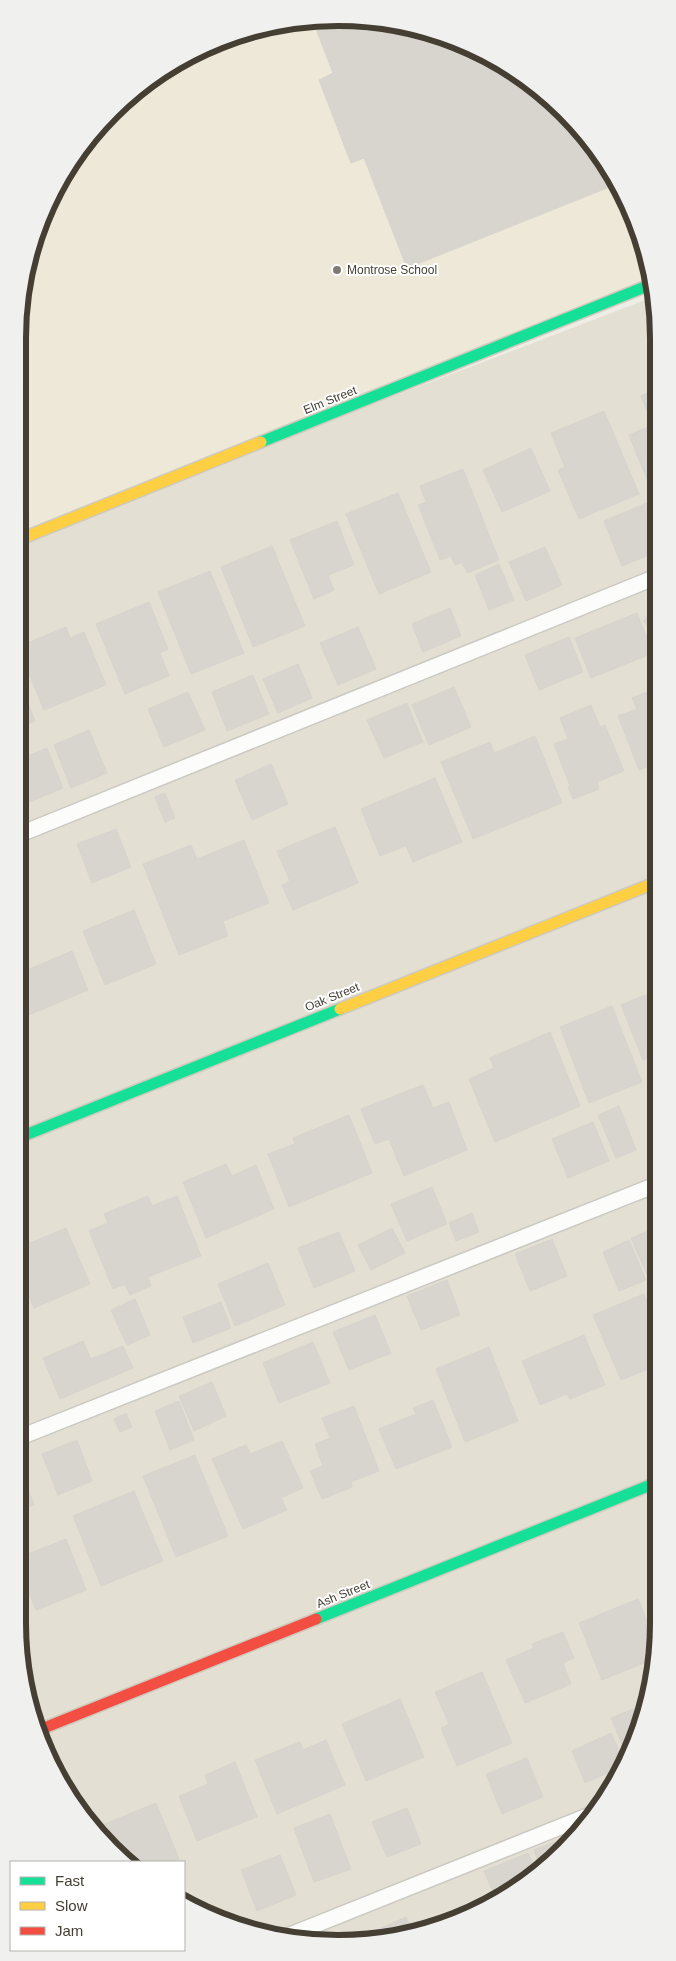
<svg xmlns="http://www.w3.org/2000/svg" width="676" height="1961" font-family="Arial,sans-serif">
  <rect width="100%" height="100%" fill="#eeede6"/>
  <polygon fill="#e3dfd3" points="656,296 658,1623 648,1706 604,1801 516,1889 421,1933 296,1941 196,1910 184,1901 184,1862 133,1862 97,1835 42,1745 18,1623 18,540"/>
  <polygon fill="#ede8d8" points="296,20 421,28 499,61 579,126 626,197 652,284 18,540 18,338 28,255 84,143 178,61"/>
  <g fill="#d8d5cf" stroke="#d6d4cc">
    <polygon points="313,21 421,28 498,61 579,126 617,184 407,268 364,158 351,163 319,80 333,73"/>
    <polygon points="656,390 656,490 652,492 629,435 653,425 641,396"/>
    <polygon points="604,411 639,494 579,519 558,470 565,467 551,433"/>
    <polygon points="531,448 550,491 502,512 483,470"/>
    <polygon points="463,469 499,560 467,573 462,562 455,565 451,556 440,560 418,505 426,502 420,486"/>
    <polygon points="398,493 431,572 379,594 346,514"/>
    <polygon points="649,502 656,520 656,552 622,566 604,521"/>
    <polygon points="337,521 354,565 328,575 334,590 314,599 290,540"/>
    <polygon points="272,546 305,626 253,647 221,567"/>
    <polygon points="545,547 562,585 526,601 509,562"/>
    <polygon points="499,564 514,600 489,610 475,575"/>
    <polygon points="210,571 244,653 191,674 158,592"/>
    <polygon points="149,602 168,649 160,653 169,676 125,694 96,624"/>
    <polygon points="656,606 656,633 643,621"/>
    <polygon points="450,608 461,636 423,652 412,624"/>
    <polygon points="637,613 653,653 591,678 575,638"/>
    <polygon points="66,627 70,638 84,632 106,685 44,710 18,647"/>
    <polygon points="358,627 376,669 338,685 320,643"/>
    <polygon points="569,637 583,672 539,690 525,655"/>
    <polygon points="298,664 312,698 278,713 263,679"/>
    <polygon points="253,675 269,714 227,731 212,692"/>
    <polygon points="18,678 35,721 18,728"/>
    <polygon points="454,687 471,727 429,745 412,705"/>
    <polygon points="657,688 657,763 639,770 618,716 637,709 632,698"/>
    <polygon points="188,692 205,730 164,747 148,709"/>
    <polygon points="407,703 423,742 384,758 367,720"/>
    <polygon points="591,705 600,727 605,725 624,771 597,782 599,789 573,799 568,787 570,786 554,744 568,739 560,718"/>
    <polygon points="89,730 107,773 71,788 54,745"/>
    <polygon points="535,736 562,803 473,839 441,762 490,742 494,753"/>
    <polygon points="47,748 63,788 22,805 18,795 18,760"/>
    <polygon points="271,764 288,804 252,820 235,780"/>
    <polygon points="435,778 462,842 413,862 406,846 380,856 361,809"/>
    <polygon points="165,793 175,818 165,822 155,797"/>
    <polygon points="335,827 358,883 293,910 282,885 290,881 277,851"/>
    <polygon points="116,829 131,867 92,883 77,844"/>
    <polygon points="244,840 269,903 223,921 228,936 179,955 143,864 191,845 197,859"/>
    <polygon points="18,881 28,906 18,911"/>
    <polygon points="134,910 156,964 105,985 83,931"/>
    <polygon points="72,951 88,990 29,1015 18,987 18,974"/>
    <polygon points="657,990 657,1054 643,1060 621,1005"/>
    <polygon points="612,1006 642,1082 589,1103 560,1027"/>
    <polygon points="550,1032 580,1106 495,1142 469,1079 494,1068 490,1058"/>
    <polygon points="423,1085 433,1108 449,1102 467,1150 404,1176 389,1139 375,1144 361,1109"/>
    <polygon points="619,1106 636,1150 616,1158 598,1115"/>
    <polygon points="349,1115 372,1173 289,1207 268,1154 295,1144 293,1138"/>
    <polygon points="593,1122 609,1161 568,1178 552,1139"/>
    <polygon points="226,1164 232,1176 256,1165 274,1209 206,1238 183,1182"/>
    <polygon points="432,1187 447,1224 407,1241 391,1204"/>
    <polygon points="148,1196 152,1206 177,1196 201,1256 148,1277 151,1286 130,1295 125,1284 113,1289 89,1231 108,1223 104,1214"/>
    <polygon points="472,1213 479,1232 456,1241 449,1223"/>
    <polygon points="658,1227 658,1273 648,1277 631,1238"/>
    <polygon points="66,1228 90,1284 34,1308 18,1268 18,1248"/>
    <polygon points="392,1228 405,1253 371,1270 358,1245"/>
    <polygon points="339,1232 355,1271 314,1288 298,1248"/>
    <polygon points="552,1239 567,1276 530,1291 515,1254"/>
    <polygon points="629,1240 646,1280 619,1291 603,1252"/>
    <polygon points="268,1263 285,1305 235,1326 218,1284"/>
    <polygon points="447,1280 460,1315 421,1330 407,1296"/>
    <polygon points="644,1294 658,1327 658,1336 653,1338 658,1350 658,1365 621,1380 593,1315"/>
    <polygon points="135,1299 150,1335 127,1345 111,1310"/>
    <polygon points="221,1302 231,1328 193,1343 183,1317"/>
    <polygon points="375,1315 391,1353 349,1370 333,1332"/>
    <polygon points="584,1335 605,1385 570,1399 567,1394 540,1405 522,1361"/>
    <polygon points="83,1341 91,1359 123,1346 133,1368 60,1399 43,1358"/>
    <polygon points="313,1342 330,1383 279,1403 263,1363"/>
    <polygon points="489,1347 518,1421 465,1442 436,1369"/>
    <polygon points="212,1382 226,1416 194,1431 179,1396"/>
    <polygon points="433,1400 452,1447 396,1469 379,1429 416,1414 413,1408"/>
    <polygon points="179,1401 194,1440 170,1450 155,1411"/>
    <polygon points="354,1406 379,1471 351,1482 352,1487 322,1499 310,1471 323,1466 315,1444 330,1438 322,1418"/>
    <polygon points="126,1413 132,1427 120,1432 114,1419"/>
    <polygon points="77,1440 92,1481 58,1495 42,1454"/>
    <polygon points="282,1441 303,1488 281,1498 287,1510 243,1529 212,1459 246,1445 250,1454"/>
    <polygon points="195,1455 228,1536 176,1557 143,1476"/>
    <polygon points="18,1462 34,1505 18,1511"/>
    <polygon points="134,1491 163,1561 101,1586 73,1516"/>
    <polygon points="66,1539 86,1590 36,1610 18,1565 18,1558"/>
    <polygon points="638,1599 656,1643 654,1659 602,1680 579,1623"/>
    <polygon points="563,1632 574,1658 563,1663 571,1684 525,1703 506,1660 534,1648 532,1644"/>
    <polygon points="482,1672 512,1743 457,1766 441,1728 449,1724 435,1692"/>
    <polygon points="400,1699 424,1757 366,1781 342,1724"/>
    <polygon points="648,1703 648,1706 626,1754 611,1718"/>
    <polygon points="611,1733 623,1760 619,1768 585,1783 572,1751"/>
    <polygon points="326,1740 345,1785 277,1814 255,1760 300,1742 303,1750"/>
    <polygon points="527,1758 543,1797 502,1814 486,1774"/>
    <polygon points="235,1762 257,1817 197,1841 179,1796 208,1784 205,1775"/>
    <polygon points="156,1803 179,1859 172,1862 133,1862 107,1842 100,1826"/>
    <polygon points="407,1808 421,1844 387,1857 372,1822"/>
    <polygon points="330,1814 351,1869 314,1882 294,1828"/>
    <polygon points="571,1835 540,1866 534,1850"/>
    <polygon points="528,1853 536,1870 516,1889 496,1899 484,1871"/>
    <polygon points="280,1855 296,1895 257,1911 241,1870"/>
    <polygon points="406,1917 412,1933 376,1936 374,1931"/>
  </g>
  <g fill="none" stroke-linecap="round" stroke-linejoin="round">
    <defs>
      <g id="lane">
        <polyline points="18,835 656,577"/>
        <polyline points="18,1438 658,1184"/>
        <polyline points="285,1937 590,1815"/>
      </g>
      <g id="fast">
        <polyline points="261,442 652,284"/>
        <polyline points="18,1138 340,1009"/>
        <polyline points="316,1619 658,1482"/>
      </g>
      <g id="slow">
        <polyline points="18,540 261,442"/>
        <polyline points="340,1009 657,882"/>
      </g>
      <polyline id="jam" points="39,1730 316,1619"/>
    </defs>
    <use href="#lane" stroke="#cac9c2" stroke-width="18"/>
    <use href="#fast" stroke="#cecabd" stroke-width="14"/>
    <use href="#slow" stroke="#cecabd" stroke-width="14"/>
    <use href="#jam" stroke="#cecabd" stroke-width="14"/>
    <use href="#lane" stroke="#fcfcfb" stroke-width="15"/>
    <use href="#fast" stroke="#16e098" stroke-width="11"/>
    <use href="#slow" stroke="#ffcf43" stroke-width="11"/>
    <use href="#jam" stroke="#f24e42" stroke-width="11"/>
  </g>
  <circle fill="#807b72" stroke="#fff" stroke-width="2" cx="337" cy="270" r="5"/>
  <g text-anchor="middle" stroke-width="4" stroke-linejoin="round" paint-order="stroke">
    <g font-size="12" fill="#443e33" stroke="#fff" text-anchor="start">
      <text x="347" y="274">Montrose School</text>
    </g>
    <g font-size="12" fill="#443e33" stroke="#fff">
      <text transform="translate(330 400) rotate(-22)" y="4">Elm Street</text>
      <text transform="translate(332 997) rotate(-22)" y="4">Oak Street</text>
      <text transform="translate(343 1594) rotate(-22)" y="4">Ash Street</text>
    </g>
  </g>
  <path d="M0 0H676V1961H0ZM338 26H338A312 312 0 0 1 650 338V1623A312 312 0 0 1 338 1935H338A312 312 0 0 1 26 1623V338A312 312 0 0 1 338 26Z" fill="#f0f0ef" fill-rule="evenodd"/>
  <path fill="none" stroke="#443e33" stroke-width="6" d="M338 26H338A312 312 0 0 1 650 338V1623A312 312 0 0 1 338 1935H338A312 312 0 0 1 26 1623V338A312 312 0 0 1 338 26Z"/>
  <rect x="10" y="1861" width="175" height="90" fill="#ffffff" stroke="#b4b2ad"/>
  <rect x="20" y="1877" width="25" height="8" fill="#16e098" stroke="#b4b2ad"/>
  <text x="55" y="1886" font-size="15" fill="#443e33">Fast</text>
  <rect x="20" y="1902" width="25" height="8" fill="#ffcf43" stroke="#b4b2ad"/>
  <text x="55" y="1911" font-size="15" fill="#443e33">Slow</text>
  <rect x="20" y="1927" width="25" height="8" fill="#f24e42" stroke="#b4b2ad"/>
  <text x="55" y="1936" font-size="15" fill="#443e33">Jam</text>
</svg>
